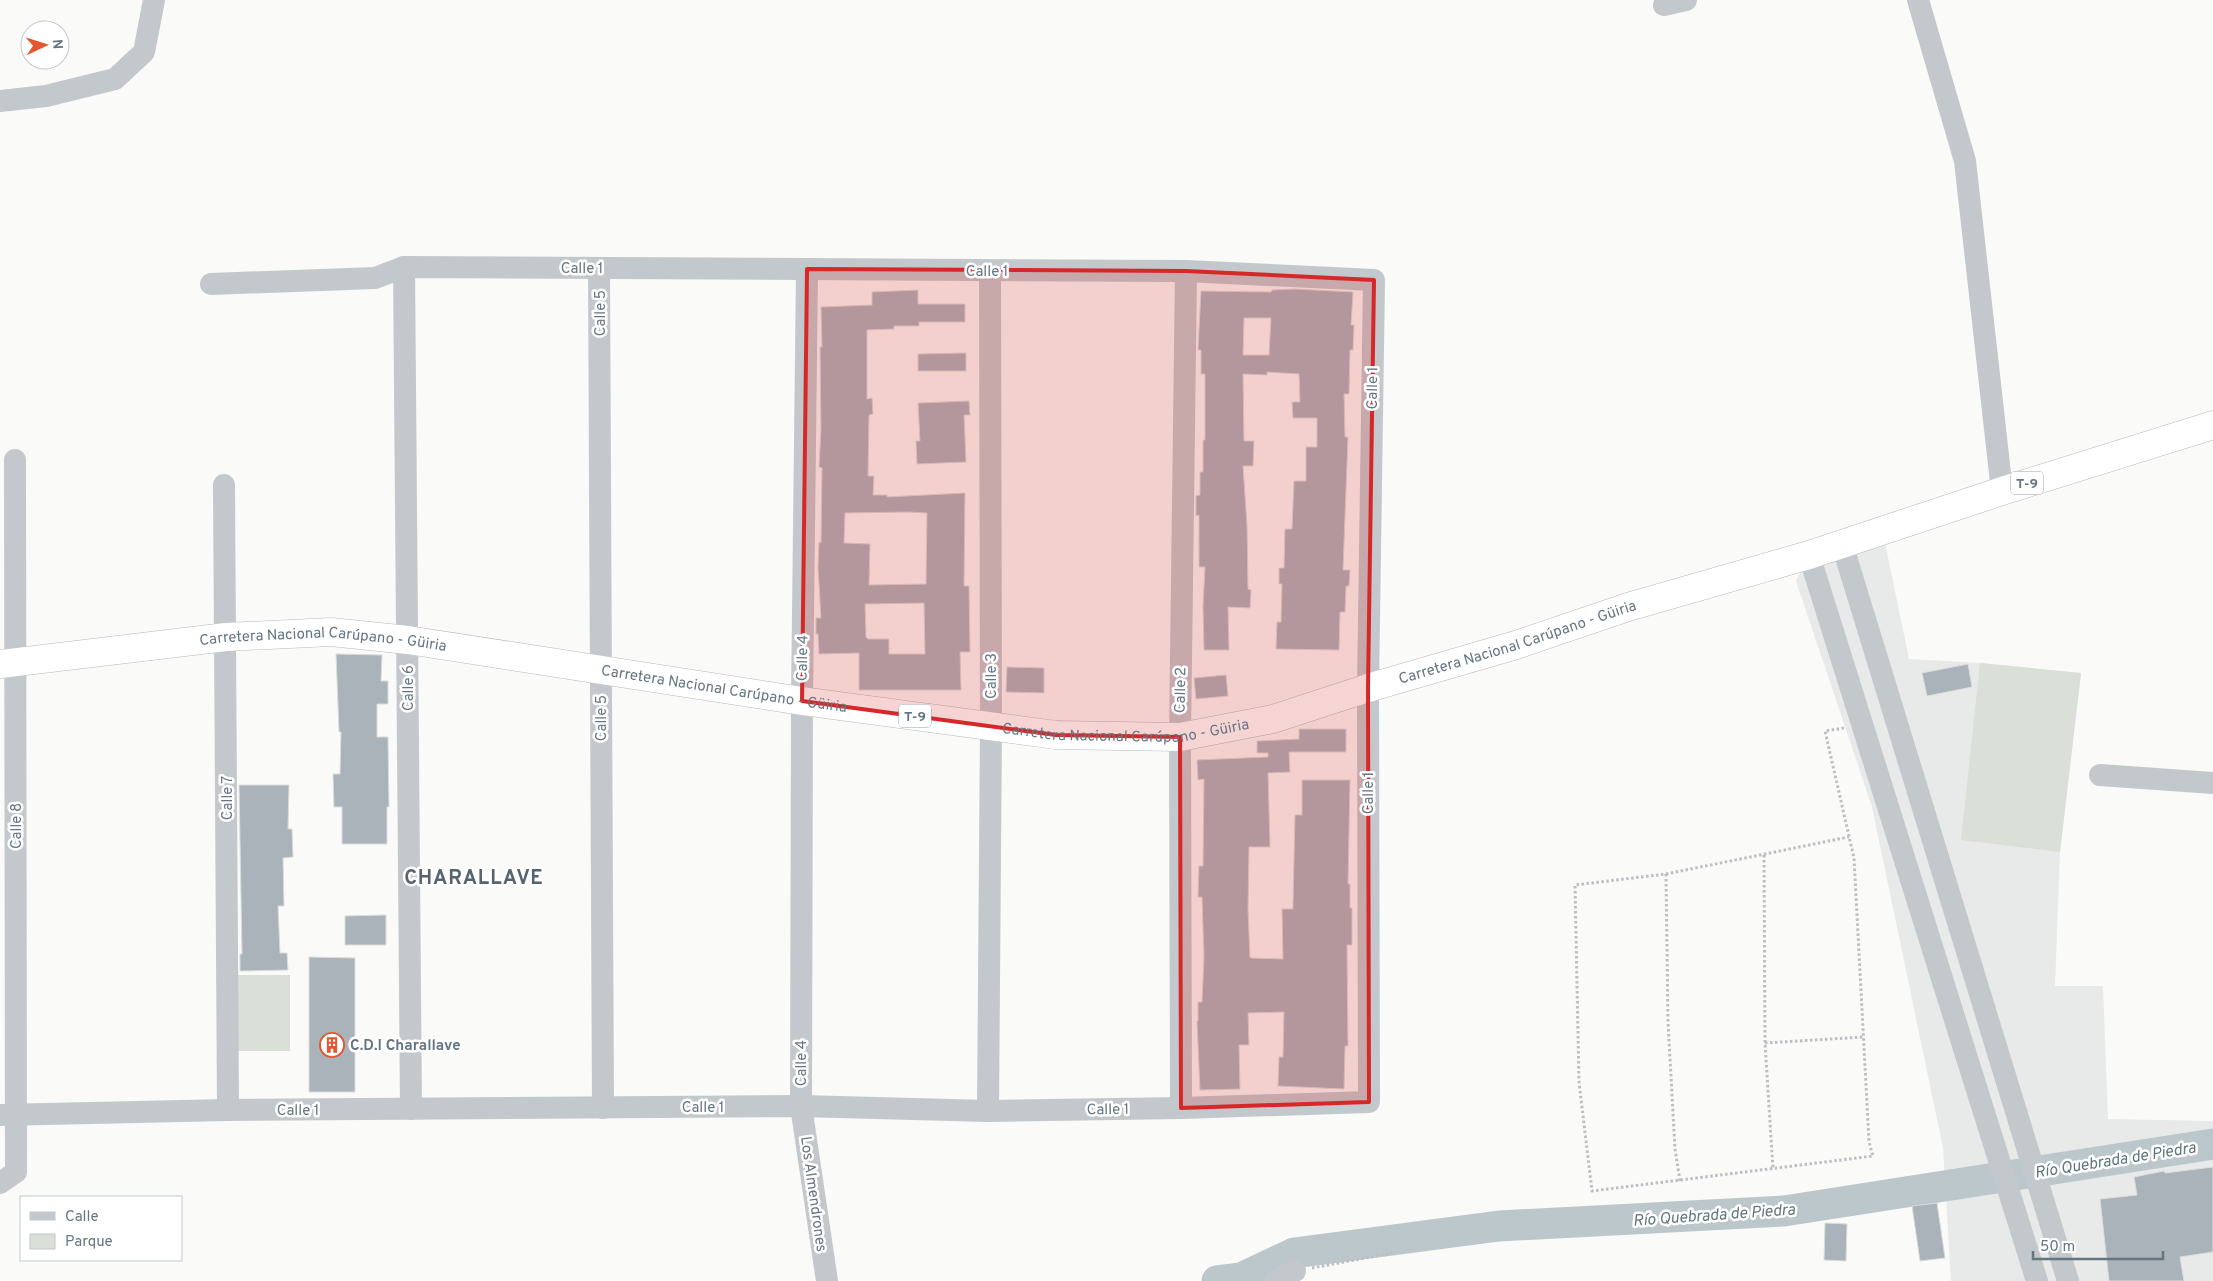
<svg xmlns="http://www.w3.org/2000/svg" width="2213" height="1281" font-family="Overpass,sans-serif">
  <rect width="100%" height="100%" fill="#fafaf8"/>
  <polygon fill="#e8e9e9" points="1883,533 1909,659 1980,663 2081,673 2060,852 2055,986 2103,986 2108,1119 2213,1121 2213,1281 1951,1281 1943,1148 1872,807 1796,581 1809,555"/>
  <g fill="#dadfd7">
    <polygon points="1980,663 2081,673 2060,852 1961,840"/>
    <polygon points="237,975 290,975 290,1051 238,1051"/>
  </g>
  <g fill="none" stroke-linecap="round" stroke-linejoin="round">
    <polyline stroke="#bbc7cb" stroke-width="31" points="1217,1281 1241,1278 1294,1253 1499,1226 1784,1211 2213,1144"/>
  </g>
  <g fill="#aab3b9" stroke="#dcdcda" fill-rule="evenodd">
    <path d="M1295 289 1353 292 1351 325H1354L1353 350H1350L1349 394H1344L1345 437H1348L1343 570H1350L1349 586H1346L1345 612H1340L1339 650 1276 649 1277 622H1281L1282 584H1279V568H1284L1285 529H1292L1294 481H1306V447H1317V418H1293L1292 402H1300L1299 374 1267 372V375L1243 374 1244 441H1254L1253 466H1243L1247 525 1248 589 1251 590 1250 608 1228 607 1229 650H1204L1203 606 1205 567H1199V515L1196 516V496L1200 495V472H1203V440H1205V374H1201V350H1198L1201 291 1271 292 1272 290ZM1244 318H1271L1269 355H1243Z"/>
    <path d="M918 290V304H965V322H919V326H894V329L867 330V399L872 398 873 414 869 415 868 476H874L873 495H887V497L965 493 964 586H969L970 652H960L961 690H859V653L819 654 818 634H816V618H821L818 567 819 542 821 543 822 468 819 467 821 429 820 347H822L821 307 872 305V292ZM908 512 927 513 926 584 869 585 870 544 844 543 845 513ZM924 603 925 654H889V639H868L866 637 865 604Z"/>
    <polygon points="966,353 966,371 918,371 918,354"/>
    <polygon points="969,401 970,415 964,415 966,462 917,464 916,441 920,441 918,403"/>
    <polygon points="336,654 382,655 381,681 388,681 388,704 377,704 377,737 388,737 389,807 387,807 387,844 342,844 342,807 334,807 333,774 340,774 341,732 339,732"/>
    <polygon points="1968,664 1972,687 1927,696 1922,673"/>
    <polygon points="1007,667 1044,668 1044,693 1006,692"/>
    <polygon points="1226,675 1228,696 1196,699 1194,678"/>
    <polygon points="1299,729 1346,729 1346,752 1289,752 1290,772 1268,773 1270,847 1249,847 1248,910 1250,958 1283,959 1282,909 1293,909 1293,905 1295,815 1302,815 1302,780 1350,780 1348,884 1350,884 1350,908 1352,908 1352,945 1347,945 1348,1046 1345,1046 1344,1089 1278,1086 1279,1057 1283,1057 1284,1012 1248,1013 1249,1045 1239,1045 1240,1089 1200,1090 1197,1021 1198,1021 1198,1002 1202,1002 1204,957 1202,897 1198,897 1199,866 1203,866 1204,779 1198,780 1197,760 1268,757 1268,753 1257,753 1257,741 1299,739"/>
    <polygon points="239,785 289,785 288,829 292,829 293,857 283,858 284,906 278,906 280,953 287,953 288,970 240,971 240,954 242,954"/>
    <polygon points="386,915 386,945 345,945 345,916"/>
    <polygon points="309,957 355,958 355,1092 309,1092"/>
    <polygon points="2213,1167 2213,1252 2180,1257 2184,1281 2109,1281 2100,1199 2137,1195 2134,1177 2164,1171 2165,1173"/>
    <polygon points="1937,1203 1945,1258 1920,1261 1912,1206"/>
    <polygon points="1825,1223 1847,1224 1846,1261 1824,1260"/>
  </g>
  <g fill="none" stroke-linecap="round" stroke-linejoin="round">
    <defs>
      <g id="highway">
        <path id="s1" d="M0 664 226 637 331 632 408 640 802 701 1056 735 1180 737 1273 719 1368 688 1516 645 1628 607 1809 555 2002 491 2213 425"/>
      </g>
    </defs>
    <use href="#highway" stroke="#b4b9bd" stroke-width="29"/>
    <g stroke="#bbbfc2" stroke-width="3" stroke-dasharray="2.5 2.5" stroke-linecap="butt">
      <polyline points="1844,728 1825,731 1854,858 1869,1142 1873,1156 1592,1191 1579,1082 1575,885 1666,874 1849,837"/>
      <polyline points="1764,855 1765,1043 1773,1169"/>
      <polyline points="1666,874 1668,1022 1675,1149 1680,1181"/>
      <polyline points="1765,1043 1864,1037"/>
      <polyline points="1312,1268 1392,1253"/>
    </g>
    <g stroke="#c3c8cc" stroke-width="22">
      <polyline points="1918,0 1965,161 2002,491"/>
      <polyline points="1664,5 1686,0"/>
      <polyline points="0,101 46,96 115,79 144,52 154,0"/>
      <polyline points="404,267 411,1109"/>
      <polyline points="599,268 603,1108"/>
      <polyline points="807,269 802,701 801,1106 827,1281"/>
      <polyline points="224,485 228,1110"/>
      <polyline points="1842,544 2068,1281"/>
      <polyline points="1809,555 2037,1281"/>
      <polyline points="2100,775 2213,783"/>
      <polyline points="1181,1108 1180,737 1186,271"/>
      <polyline points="988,1111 991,726 990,271"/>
      <polyline points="0,1115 228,1110 801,1106 988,1111 1181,1108 1369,1102 1368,688 1374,280 1186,271 404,267 375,278 211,284"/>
      <polyline points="0,1183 16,1172 15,460"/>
      <polyline points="1275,1281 1295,1271"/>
    </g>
    <use href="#highway" stroke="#fff" stroke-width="28"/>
  </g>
  <path fill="#d62828" fill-opacity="0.2" stroke="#d62828" stroke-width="4" stroke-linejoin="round" d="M807 269 1186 271 1374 280 1368 688 1369 1102 1181 1108 1180 737 1056 735 802 701Z"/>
  <defs>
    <symbol id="building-ring" viewBox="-11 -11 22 22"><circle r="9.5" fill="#fff" stroke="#e4572e" stroke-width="1.5"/><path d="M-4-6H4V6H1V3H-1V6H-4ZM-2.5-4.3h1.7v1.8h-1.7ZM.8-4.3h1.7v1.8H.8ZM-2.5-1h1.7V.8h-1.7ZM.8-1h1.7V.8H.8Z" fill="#e4572e"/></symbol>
  </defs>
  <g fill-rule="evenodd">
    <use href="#building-ring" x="318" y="1031" width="28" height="28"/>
  </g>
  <g text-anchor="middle" stroke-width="5" stroke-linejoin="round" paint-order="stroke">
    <g fill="#fff" stroke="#939fa8" stroke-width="1">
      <rect x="2011" y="471.5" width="32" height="23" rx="4"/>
      <rect x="899" y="704.5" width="32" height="23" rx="4"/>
    </g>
    <g font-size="14" font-weight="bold" fill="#657683">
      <text x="2027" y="488">T-9</text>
      <text x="915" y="721">T-9</text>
    </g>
    <g font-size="15" fill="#657683" stroke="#fff">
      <text x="582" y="273">Calle 1</text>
      <text x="987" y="276">Calle 1</text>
      <text transform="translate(600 313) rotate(-90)" y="5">Calle 5</text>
      <text transform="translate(1372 388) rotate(-89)" y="5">Calle 1</text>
      <text dy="5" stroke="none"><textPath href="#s1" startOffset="1540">Carretera Nacional Carúpano - Güiria</textPath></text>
      <text dy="5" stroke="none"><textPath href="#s1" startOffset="325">Carretera Nacional Carúpano - Güiria</textPath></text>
      <text transform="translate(802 658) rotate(-89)" y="5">Calle 4</text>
      <text transform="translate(991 676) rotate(-90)" y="5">Calle 3</text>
      <text transform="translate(408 688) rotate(-90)" y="5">Calle 6</text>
      <text dy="5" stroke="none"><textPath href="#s1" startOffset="730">Carretera Nacional Carúpano - Güiria</textPath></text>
      <text transform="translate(1180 690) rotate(-89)" y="5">Calle 2</text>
      <text transform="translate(601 718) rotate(-90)" y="5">Calle 5</text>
      <text dy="5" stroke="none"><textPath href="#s1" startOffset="1135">Carretera Nacional Carúpano - Güiria</textPath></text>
      <text transform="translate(1368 793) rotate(-90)" y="5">Calle 1</text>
      <text transform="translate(227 798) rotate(-90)" y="5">Calle 7</text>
      <text transform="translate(16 826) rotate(-90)" y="5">Calle 8</text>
      <text transform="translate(801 1063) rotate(-90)" y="5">Calle 4</text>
      <text x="703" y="1112">Calle 1</text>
      <text transform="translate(1108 1109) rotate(-1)" y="5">Calle 1</text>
      <text x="298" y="1115">Calle 1</text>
      <text transform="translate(814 1194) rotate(82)" y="5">Los Almendrones</text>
    </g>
    <g font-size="15" font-weight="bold" fill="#657683" stroke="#fff" text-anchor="start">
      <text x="350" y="1050">C.D.I Charallave</text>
    </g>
    <g font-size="16" font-style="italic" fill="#60757c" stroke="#fff">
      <text transform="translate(2115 1159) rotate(-9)" y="6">Río Quebrada de Piedra</text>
      <text transform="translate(1714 1214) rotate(-4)" y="6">Río Quebrada de Piedra</text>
    </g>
    <g font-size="20" font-weight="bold" letter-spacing="1" fill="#57646e" stroke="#fff">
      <text x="474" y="884">CHARALLAVE</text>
    </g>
  </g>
  <rect x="20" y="1196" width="162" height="65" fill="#ffffff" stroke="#c1c8cd"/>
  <rect x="30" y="1212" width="25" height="8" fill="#c3c8cc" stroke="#c1c8cd"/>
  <text x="65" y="1221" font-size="15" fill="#657683">Calle</text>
  <rect x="30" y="1234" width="25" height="15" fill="#dadfd7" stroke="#c1c8cd"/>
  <text x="65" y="1246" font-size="15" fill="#657683">Parque</text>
  <g transform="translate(45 45) rotate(86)"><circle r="24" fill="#ffffff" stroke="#c1c8cd"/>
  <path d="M0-4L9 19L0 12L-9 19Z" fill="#e4572e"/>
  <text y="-8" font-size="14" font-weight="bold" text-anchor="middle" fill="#657683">N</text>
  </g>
  <path d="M2033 1251v8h130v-8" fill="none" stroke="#657683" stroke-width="2.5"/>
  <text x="2040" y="1251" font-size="15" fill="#657683" stroke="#ffffff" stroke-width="4" paint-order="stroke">50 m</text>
</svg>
